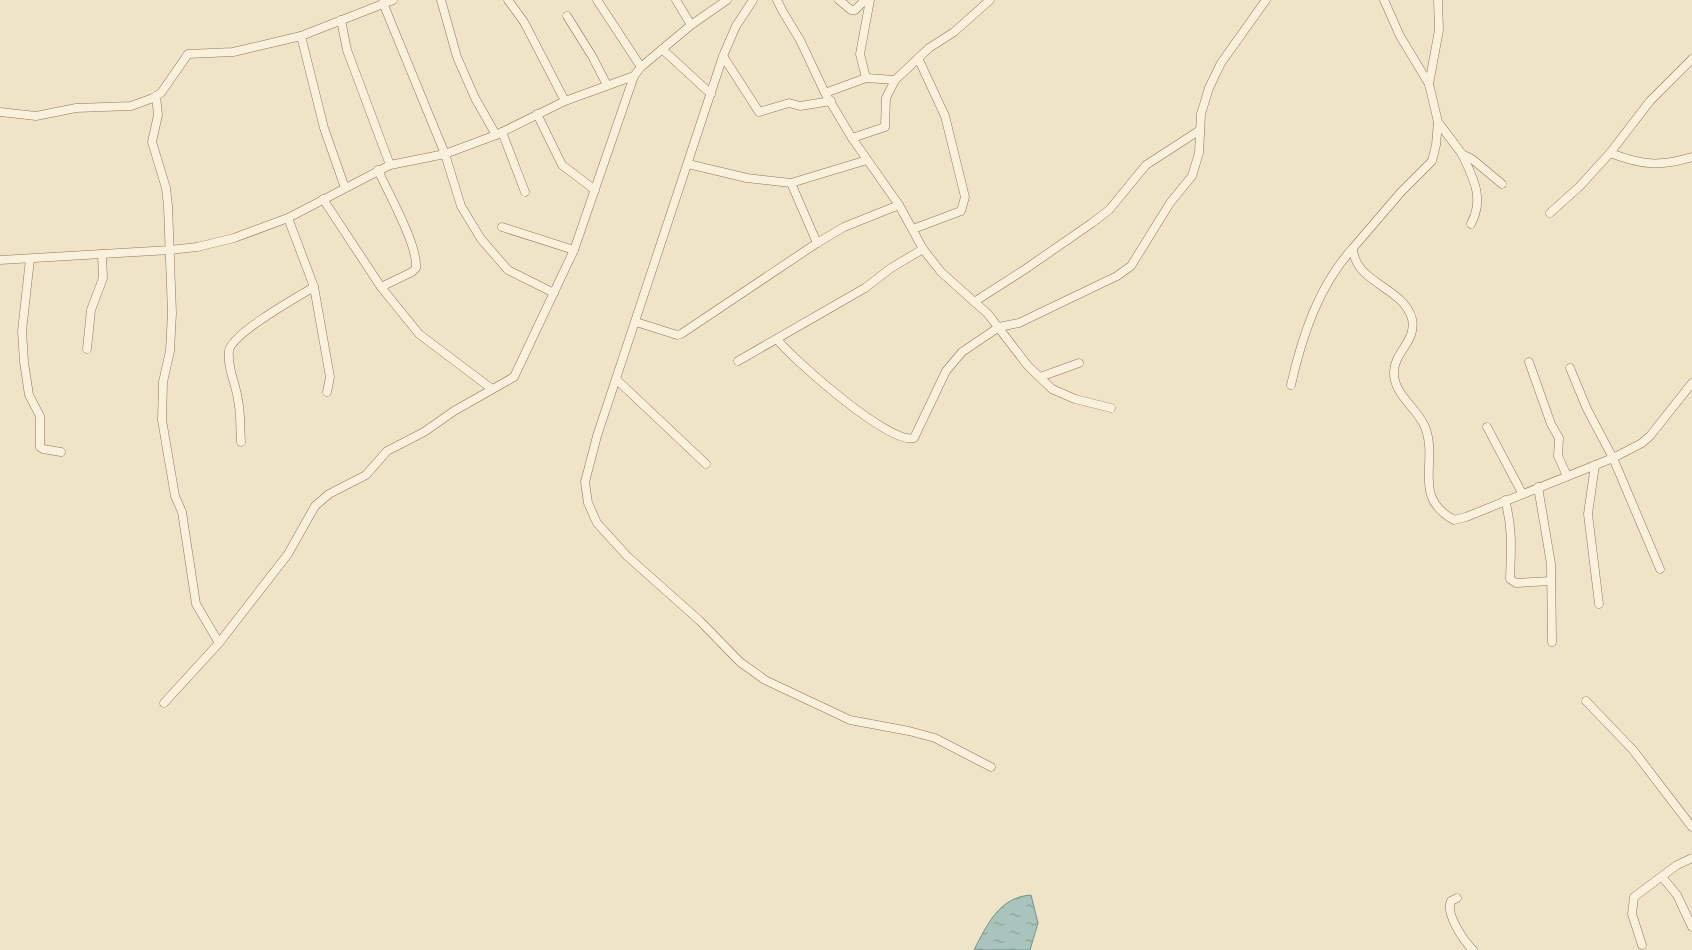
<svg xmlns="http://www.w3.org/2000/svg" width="1692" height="950" font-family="Bitter,serif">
  <defs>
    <pattern id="water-ripples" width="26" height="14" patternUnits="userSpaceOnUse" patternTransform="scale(1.25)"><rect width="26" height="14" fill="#a9c4bc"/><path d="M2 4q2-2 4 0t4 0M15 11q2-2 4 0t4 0" fill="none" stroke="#8ba098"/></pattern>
  </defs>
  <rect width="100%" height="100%" fill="#f0e4c8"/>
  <path fill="url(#water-ripples)" stroke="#6f938a" d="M1031 895 1038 923 1030 950H974C987 925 999 897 1031 895Z"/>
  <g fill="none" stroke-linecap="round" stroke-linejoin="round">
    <defs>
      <g id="minor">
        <polyline points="441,0 457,57 475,98 496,135"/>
        <polyline points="508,0 524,22 565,101"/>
        <polyline points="597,0 641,67"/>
        <polyline points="676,0 691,25"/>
        <polyline points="753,0 736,26 723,56 597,436 585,482 588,503 597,523 627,556 700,621 740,662 765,680 850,720 909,731 935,738 991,767"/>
        <polyline points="777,0 783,12 800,40 825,93 852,138 899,205 923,249 941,272 988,314 1028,366 1052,389 1075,399 1111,408"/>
        <polyline points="839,0 851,10 855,10 865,0"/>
        <path d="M1384 0 1400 36 1429 84 1438 122 1436 145 1432 161 1401 192 1353 248C1354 283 1404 287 1412 319 1417 341 1394 352 1394 372 1393 394 1418 409 1425 427 1439 461 1411 497 1454 520L1466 517 1613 458 1642 443 1650 436 1692 383"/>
        <polyline points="383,3 445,154 461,206 481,239 508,270 554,293"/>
        <polyline points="567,16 592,56 607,85"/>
        <polyline points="341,20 347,50 390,165"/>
        <polyline points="301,36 324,128 345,188"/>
        <polyline points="662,49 711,94"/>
        <polyline points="723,56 759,112 789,103 800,106 831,101"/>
        <polyline points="866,78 860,54 870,0"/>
        <polyline points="1429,84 1439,30 1438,0"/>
        <polyline points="825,93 866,78 895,80"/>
        <polyline points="156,96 158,115 152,142 166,188 168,206 172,313 170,351 163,382 162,420 175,496 182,512 196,604 219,643"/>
        <polyline points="0,112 36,116 76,108 131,106 153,98 161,93 188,54 233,52 301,36 393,0"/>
        <polyline points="537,114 562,165 595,190"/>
        <polyline points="1438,122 1462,154 1472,159 1502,184"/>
        <polyline points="502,132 525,192"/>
        <polyline points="852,138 885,127 886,98 895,80 929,48 954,32 990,0"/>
        <path d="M1610 153C1642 165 1659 167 1692 157"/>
        <path d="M1462 154C1473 178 1485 198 1471 224"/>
        <polyline points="688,164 747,178 791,183 867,160"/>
        <path d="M378 170C388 193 418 245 416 268L412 272 381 287"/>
        <polyline points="791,183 817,243"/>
        <polyline points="323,199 381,287 419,334 492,389"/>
        <polyline points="1550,213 1580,186 1610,153 1650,101 1692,59"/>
        <polyline points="288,218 314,287 330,377 327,392"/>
        <polyline points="502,227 574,250"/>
        <polyline points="913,229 961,211 965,197 945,116 918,58"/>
        <polyline points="30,259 22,331 24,362 29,395 40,416 40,447 43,449 61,452"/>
        <polyline points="0,260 170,250 197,247 234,238 288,218 390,165 445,154 496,135 565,101 634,76 641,67 691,25 727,0"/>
        <polyline points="974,302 1024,270 1092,223 1109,210 1146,165 1200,130"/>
        <polyline points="636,322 677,335 681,334 817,243 844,227 899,205"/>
        <path d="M777 339C792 359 891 446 914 438L946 371 962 352 999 327 1019 323 1117 276 1131 266 1170 203 1192 176 1199 153 1201 114 1209 88 1221 63 1266 0"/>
        <polyline points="87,349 91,310 103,278 102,254"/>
        <polyline points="738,361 865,288 891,268 923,249"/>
        <polyline points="1529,362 1551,424 1559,438 1558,456 1567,476"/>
        <polyline points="1570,368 1587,409 1613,458 1660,569"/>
        <polyline points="1040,377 1079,363"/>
        <polyline points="617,380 706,464"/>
        <path d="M1291 385C1302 336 1319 285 1353 248"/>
        <polyline points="1487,427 1522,493"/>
        <path d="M241 442C240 429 241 414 238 400 236 384 227 368 229 351 231 334 297 297 314 287"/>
        <polyline points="1595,465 1588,514 1599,604"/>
        <polyline points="1538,487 1551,564 1552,642"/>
        <path d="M1505 500C1513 529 1511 550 1510 579L1516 583 1551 581"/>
        <polyline points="1586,701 1633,750 1692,827"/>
        <polyline points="164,703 219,643 288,554 315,506 329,494 366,475 387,451 424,432 454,411 514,377 574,250 634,76"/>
        <polyline points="1663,878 1677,895 1692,927"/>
        <path d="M1457 898 1451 901C1445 914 1464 941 1473 950"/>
        <polyline points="1642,945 1632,914 1634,897 1677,865 1692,858"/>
      </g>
    </defs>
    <use href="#minor" stroke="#8d765c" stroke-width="9"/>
    <use href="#minor" stroke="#faf1dc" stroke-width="8"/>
  </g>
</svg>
